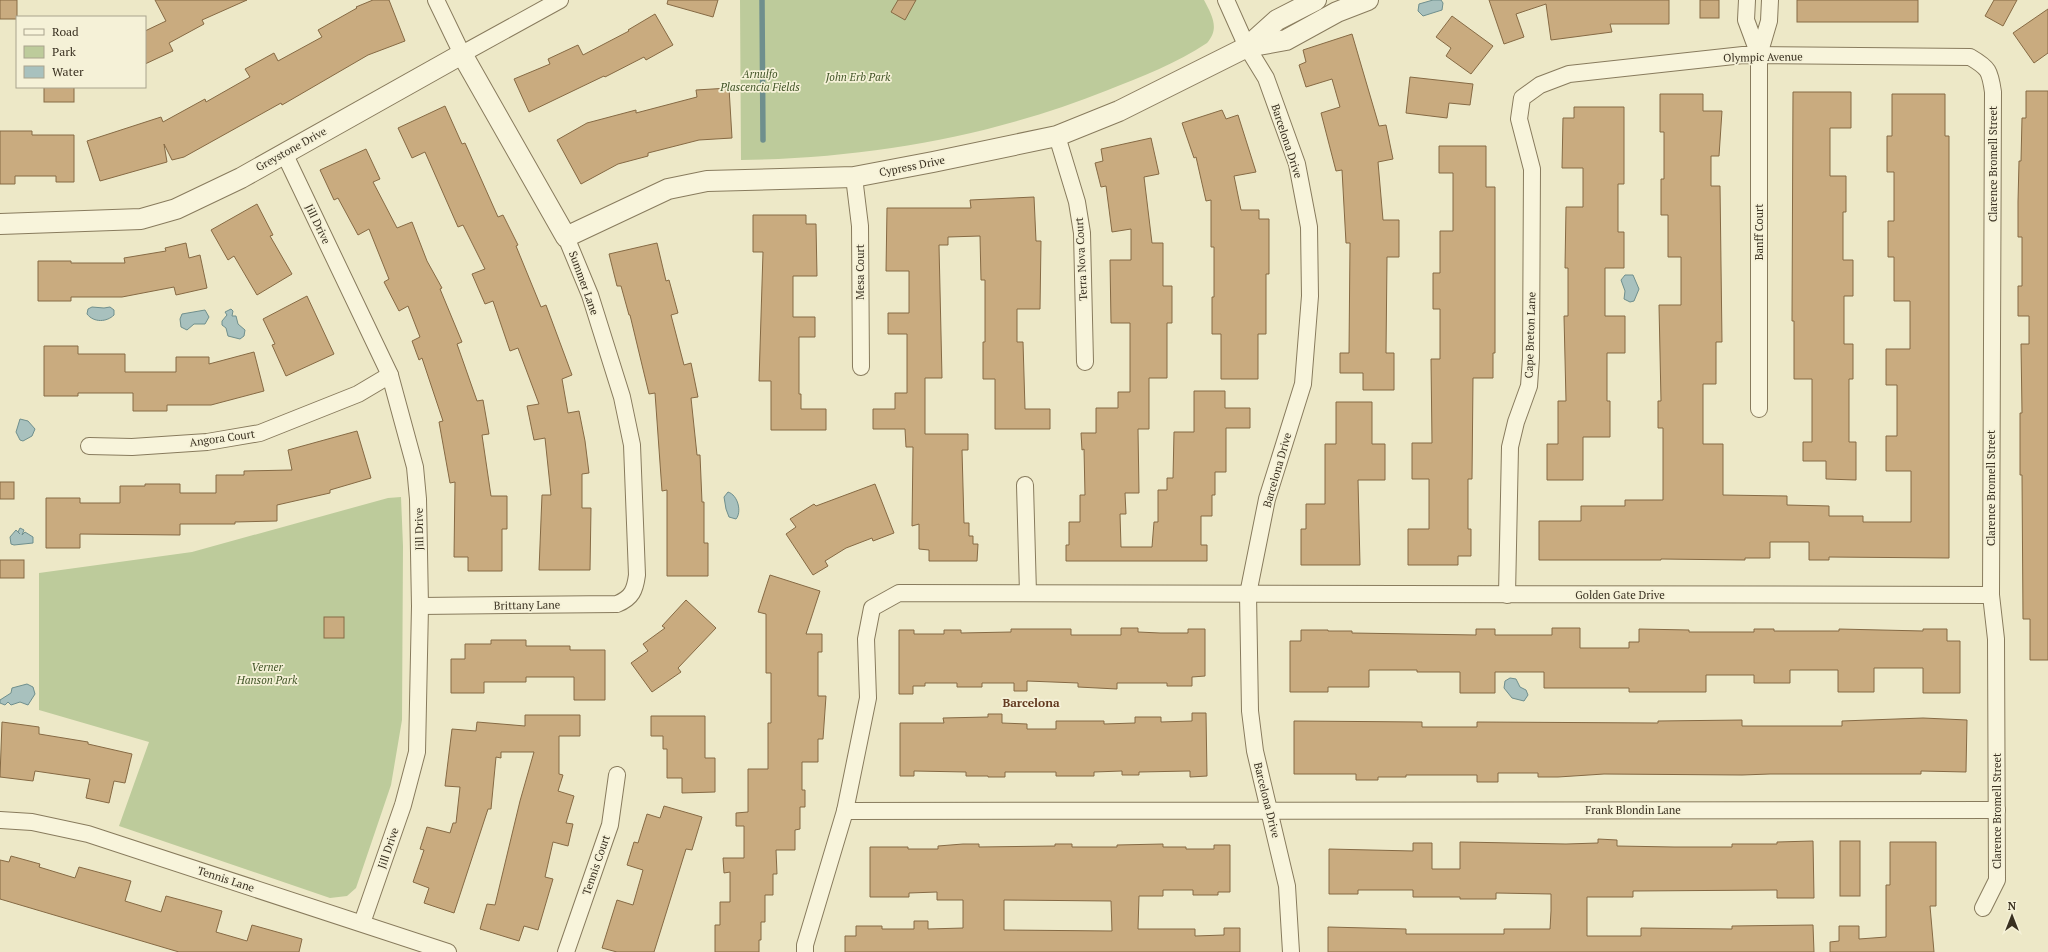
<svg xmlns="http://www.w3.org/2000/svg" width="2048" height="952" font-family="'PT Serif',serif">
  <rect width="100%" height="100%" fill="#ede8c7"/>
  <g fill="#bdcb9b">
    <path d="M740 0H1204C1212 15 1220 29 1207 43 1177 63 1141 77 1108 90 990 137 868 158 741 160Z"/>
    <polygon points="401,497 403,546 402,720 391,785 356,888 347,896 330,898 119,826 149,742 39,710 39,573 192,552 388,498"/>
  </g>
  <g fill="#a8c1be" stroke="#6f8f8d">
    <polygon points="1433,0 1441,0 1443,3 1442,10 1423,16 1418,11 1419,4"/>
    <polygon points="1625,275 1633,275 1639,289 1634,301 1630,302 1624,299 1625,291 1621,280"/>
    <path d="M92 307 104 308 110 307 114 310V315C107 322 94 323 87 314L88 309Z"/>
    <polygon points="231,309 233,311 232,316 236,316 238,324 245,330 244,336 240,339 228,336 226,328 222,325 222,321 227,315 225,312"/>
    <polygon points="205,310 209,317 205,324 194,324 187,330 181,327 180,319 182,314"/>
    <polygon points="20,419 28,421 35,429 32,436 23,441 20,440 16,432"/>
    <path d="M728 492C738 495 742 512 736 519L729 517 726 509 724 497Z"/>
    <polygon points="20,528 24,530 22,535 25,532 33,537 33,543 14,545 11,544 10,537 16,530 20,534 18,532"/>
    <polygon points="1510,678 1516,679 1520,687 1526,690 1528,695 1524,701 1512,698 1504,688 1505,681"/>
    <polygon points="27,684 33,687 35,694 28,705 20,702 11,705 8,702 5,705 0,703 0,700 11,693 12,688"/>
  </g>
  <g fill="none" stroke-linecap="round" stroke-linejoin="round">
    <polyline stroke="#6f8f8d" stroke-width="5.5" points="762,0 763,140"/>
  </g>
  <g fill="#c9ab7f" stroke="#866a44" fill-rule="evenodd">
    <rect x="0" y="0" width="17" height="19"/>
    <polygon points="155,0 247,0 202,20 204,24 169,43 173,51 145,64 145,31 166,21"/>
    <polygon points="373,0 389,0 405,41 368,55 282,105 281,103 184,157 172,160 164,144 167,162 100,181 87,141 161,117 163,122 205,99 206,102 250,77 245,69 274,53 278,61 322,37 318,30 357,8 356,7"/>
    <polygon points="668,0 718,0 713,17 667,4"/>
    <polygon points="898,0 916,0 905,20 891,12"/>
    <polygon points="1489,0 1669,0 1669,24 1610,24 1612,32 1551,40 1546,4 1516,14 1524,37 1504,44"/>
    <rect x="1700" y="0" width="19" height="18"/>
    <rect x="1797" y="0" width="121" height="22"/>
    <polygon points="1994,0 2017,0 2003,26 1985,16"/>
    <polygon points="2048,9 2048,53 2034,63 2013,33"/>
    <polygon points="655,14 673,45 646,60 644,57 605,77 604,76 529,112 514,79 550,64 548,59 578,45 583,55 629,31 628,30"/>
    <polygon points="1452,16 1493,46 1471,74 1446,56 1451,48 1436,37"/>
    <polygon points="1352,34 1379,126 1386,125 1393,159 1378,162 1383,220 1399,220 1399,257 1387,257 1386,353 1394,353 1394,390 1363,390 1363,373 1340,373 1340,353 1349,353 1350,243 1346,243 1342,170 1336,171 1321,113 1340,107 1332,79 1306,87 1299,65 1306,62 1303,50"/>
    <polygon points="1410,77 1473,84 1470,105 1449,103 1447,118 1406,113"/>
    <rect x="44" y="87" width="30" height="15"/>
    <polygon points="729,88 732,138 699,140 648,153 648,156 618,164 581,184 557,140 587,123 636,110 636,113 697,97 696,90"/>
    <polygon points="2026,91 2048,91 2048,660 2030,660 2030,619 2023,619 2022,475 2020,475 2020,413 2022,413 2021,344 2029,344 2029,316 2018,316 2018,286 2022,286 2022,237 2018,237 2018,202 2019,161 2021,161 2022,118 2026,118"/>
    <polygon points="1793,92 1851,92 1851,128 1830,128 1830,176 1846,176 1846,212 1843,212 1843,260 1853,260 1853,296 1844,296 1844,344 1853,344 1853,379 1849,379 1849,442 1856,442 1856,480 1826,479 1826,461 1803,461 1803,442 1812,442 1812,379 1794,379 1794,321 1792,321"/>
    <polygon points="1660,94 1703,94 1703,111 1722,111 1719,156 1711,156 1711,186 1720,186 1722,342 1716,342 1716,384 1703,384 1703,444 1723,444 1723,495 1787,496 1787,505 1829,506 1829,516 1863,516 1863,522 1911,522 1911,471 1886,471 1886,436 1897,436 1897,385 1886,385 1886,349 1910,349 1910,301 1894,301 1894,257 1888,257 1888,221 1894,221 1894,172 1887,172 1887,136 1892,136 1892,94 1945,94 1945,136 1949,136 1949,558 1829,557 1829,560 1809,560 1809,542 1770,542 1770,558 1745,558 1745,560 1661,559 1661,560 1539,560 1539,521 1581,521 1581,506 1625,506 1625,500 1663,500 1663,428 1658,428 1658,401 1661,401 1659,305 1681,305 1681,257 1668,257 1668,215 1661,215 1661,179 1664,179 1664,132 1660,132"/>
    <polygon points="445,106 462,144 465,143 498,217 503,215 518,245 516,246 541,307 546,305 572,375 562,379 568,413 579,411 585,441 589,473 582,474 582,508 591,508 590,570 539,570 542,495 551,495 545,438 534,440 527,406 539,404 518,348 510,351 493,301 485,304 472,274 485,269 463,225 458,227 425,152 412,158 398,128"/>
    <polygon points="1574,107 1624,107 1624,184 1618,184 1618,232 1624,232 1624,268 1605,268 1605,316 1625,316 1625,353 1607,353 1607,401 1610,401 1610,437 1583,437 1583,480 1547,480 1547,444 1558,444 1558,401 1566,401 1564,316 1568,316 1568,268 1565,268 1566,207 1583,207 1583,168 1562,168 1563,118 1574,118"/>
    <polygon points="1222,110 1226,119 1238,115 1256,172 1234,176 1241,210 1259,210 1259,219 1269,219 1269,274 1266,274 1266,334 1258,334 1258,379 1221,379 1221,334 1212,334 1212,297 1214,297 1214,247 1211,247 1211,200 1206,201 1196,157 1194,158 1182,123"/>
    <polygon points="0,131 32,131 32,135 74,135 74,182 56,182 56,176 15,176 15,184 0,184"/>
    <polygon points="1151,138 1159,174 1144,177 1152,243 1163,243 1163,286 1172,286 1172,323 1167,323 1167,378 1149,378 1149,429 1138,429 1139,493 1125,493 1126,514 1120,514 1121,547 1152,547 1154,522 1158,522 1158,490 1167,490 1167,478 1173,478 1174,432 1194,432 1194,391 1225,391 1225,408 1250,408 1250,428 1226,428 1226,472 1215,472 1215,495 1212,495 1212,516 1201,516 1201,545 1207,545 1207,561 1066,561 1066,545 1069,545 1069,522 1080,522 1080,495 1085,495 1084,449 1082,450 1081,433 1096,433 1096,408 1118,408 1118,392 1130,392 1130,323 1111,323 1110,260 1131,260 1131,229 1112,232 1106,186 1101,187 1095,163 1103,161 1101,149"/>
    <polygon points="1439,146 1486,146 1486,187 1495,187 1495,353 1493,353 1493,378 1473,378 1472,479 1468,479 1468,529 1471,529 1471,556 1458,556 1458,565 1408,565 1408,529 1429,529 1429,479 1412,479 1412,443 1432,443 1431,359 1440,359 1440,309 1433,309 1433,273 1440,273 1440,231 1453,231 1453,173 1439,173"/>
    <polygon points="366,149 380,179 373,182 397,228 412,222 427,261 442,288 440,289 462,342 457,344 477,401 483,400 489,434 482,435 491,496 507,496 507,529 502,529 502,571 468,571 468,557 454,557 455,482 450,483 439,422 443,421 422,358 419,360 412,341 420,337 408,306 399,311 384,282 389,279 369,229 358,235 338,198 334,200 320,170"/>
    <polygon points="1034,197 1036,241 1041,241 1040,309 1017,309 1017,342 1023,342 1025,409 1050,409 1050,429 995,429 995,379 983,379 983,342 985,342 985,280 981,280 980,236 948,237 948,245 939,245 942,378 925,378 925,434 968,434 968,450 962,450 964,523 969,523 969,536 973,536 973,544 978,544 977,561 929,561 929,550 919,549 919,524 912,526 913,447 906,447 905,429 873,429 873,409 895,409 895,393 907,393 907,334 888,334 888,313 909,313 909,271 886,271 887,208 971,208 970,200"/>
    <polygon points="257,204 273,235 270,236 292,274 257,295 234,256 228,260 211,230"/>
    <polygon points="753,215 806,215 806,224 816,224 817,276 793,276 793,317 815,317 815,337 799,337 799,394 801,394 801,409 826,409 826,430 771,430 771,381 759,381 763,252 753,252"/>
    <polygon points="186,243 189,258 200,255 207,288 176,295 174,287 122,297 71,297 71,301 38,301 38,261 71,261 71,263 125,263 124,258 166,251 165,248"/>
    <polygon points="657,243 666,281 669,280 678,313 671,315 684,365 691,363 698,397 691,398 697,455 700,455 702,502 704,502 704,543 708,543 708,576 667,576 667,490 662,491 655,393 649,394 630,315 629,315 621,286 617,286 609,254"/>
    <polygon points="307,296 334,354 286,376 272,345 275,344 263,319"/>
    <polygon points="44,346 78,346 78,354 125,354 125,372 176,372 176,357 209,357 209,364 254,352 264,391 211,405 167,405 167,411 133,411 133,393 78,393 78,396 44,396"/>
    <polygon points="1336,402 1372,402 1372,444 1385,444 1385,480 1358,480 1360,565 1301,565 1301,529 1306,529 1306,504 1325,504 1325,444 1336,444"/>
    <polygon points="357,431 371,478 330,490 330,493 277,505 277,521 235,522 235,524 180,524 180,535 80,534 80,548 46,548 46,498 80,498 80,503 120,503 120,486 145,486 145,484 180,484 180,493 216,493 216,475 244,475 244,471 292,470 288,450"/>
    <rect x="0" y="482" width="14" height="17"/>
    <polygon points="875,484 894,533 873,541 872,538 846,548 825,561 828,566 813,575 786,534 796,527 790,519 814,504 816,506"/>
    <rect x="0" y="560" width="24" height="18"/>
    <polygon points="770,575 820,591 806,634 822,634 822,652 818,652 818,696 826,696 823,739 818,739 818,762 802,762 802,790 805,790 805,807 800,807 800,829 795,830 795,850 776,850 777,874 773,874 773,895 765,895 765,922 761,922 761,940 759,940 759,952 715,952 715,925 720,925 720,902 730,902 730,872 724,873 723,858 744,858 744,826 736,826 736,813 748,812 748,769 768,769 768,723 771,723 771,673 766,673 766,614 758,612"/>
    <polygon points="686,600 716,628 678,668 681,672 652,692 631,663 648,651 643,644 665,628 662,626"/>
    <rect x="324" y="617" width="20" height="21"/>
    <polygon points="1121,628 1138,628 1138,632 1160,633 1188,633 1188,629 1205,629 1205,676 1192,677 1192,686 1167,686 1167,683 1117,683 1117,689 1078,687 1078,683 1027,681 1027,691 1014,691 1014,683 982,683 982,687 957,687 957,683 925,683 925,686 913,686 913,694 899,694 899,630 914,630 914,634 944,634 944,630 961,630 961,633 1011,632 1011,629 1071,629 1071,635 1121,635"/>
    <polygon points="1552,628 1580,628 1580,648 1629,648 1629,642 1639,642 1639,629 1689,630 1689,632 1754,632 1754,629 1774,629 1774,631 1839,631 1839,629 1923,631 1923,629 1947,629 1947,641 1960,641 1960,693 1923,693 1923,668 1874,668 1874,692 1838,692 1838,670 1790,670 1790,683 1754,683 1754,675 1706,675 1706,692 1629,692 1629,688 1544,688 1544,672 1495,672 1495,693 1460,693 1460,672 1417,672 1417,670 1369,670 1369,687 1328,687 1328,692 1290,692 1290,641 1301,641 1301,630 1328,630 1328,631 1352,631 1352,633 1476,635 1476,629 1495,629 1495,635 1552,635"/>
    <polygon points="491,640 526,640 526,646 570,646 570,650 605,650 605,700 574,700 574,677 526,677 526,682 484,682 484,693 451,693 451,659 465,659 465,644 491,644"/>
    <polygon points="1192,713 1206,713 1207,776 1190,777 1190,771 1139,772 1139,775 1122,775 1122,771 1094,772 1094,776 1056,776 1056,772 1005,772 1005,777 988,777 988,776 966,776 966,772 914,771 914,776 900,776 900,723 944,723 943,718 988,717 988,714 1002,714 1002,723 1027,724 1027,729 1056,729 1056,721 1104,721 1104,724 1135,723 1135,717 1161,717 1161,722 1192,721"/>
    <polygon points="525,715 580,715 580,736 559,736 559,774 563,775 558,791 574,796 566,823 573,824 568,846 553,842 545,877 553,879 538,930 524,926 519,941 480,929 487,904 495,905 520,801 534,752 501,752 501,758 496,757 491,809 488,809 454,913 424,903 429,888 413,882 424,850 420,849 427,827 450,833 453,823 456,823 460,787 445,786 452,729 476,731 477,722 525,726"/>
    <polygon points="651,716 705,716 705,758 715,758 715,792 682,793 682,778 667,778 667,749 663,749 663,736 651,736"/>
    <polygon points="1923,718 1967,720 1966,772 1921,771 1921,774 1770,774 1742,775 1604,774 1558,777 1538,777 1538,773 1498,773 1498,782 1477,782 1477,775 1406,775 1406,777 1378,777 1378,780 1356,780 1356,774 1294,774 1294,721 1422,722 1422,727 1477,727 1477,722 1658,723 1658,721 1742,720 1742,726 1842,726 1842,721"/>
    <polygon points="2,722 39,727 39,734 88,742 88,744 132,754 125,783 114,781 109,803 86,798 90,779 35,771 33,781 0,777"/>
    <polygon points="664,806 702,817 692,850 686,849 654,952 617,952 602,948 617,900 633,905 643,870 627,865 634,842 638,843 647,814 660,818"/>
    <polygon points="1598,839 1617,840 1617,846 1674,847 1732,847 1732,844 1777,844 1777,842 1813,841 1814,898 1777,898 1777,890 1633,891 1633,897 1587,897 1587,936 1641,936 1641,928 1732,929 1732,926 1813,925 1814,952 1328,952 1328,927 1406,929 1406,934 1504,934 1504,929 1550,929 1551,911 1551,894 1496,893 1496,899 1460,899 1460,897 1413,897 1413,890 1358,890 1358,894 1329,894 1329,849 1413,851 1413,843 1432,843 1432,869 1460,869 1460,842 1566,844 1598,843"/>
    <rect x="1840" y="841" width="20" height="55"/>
    <polygon points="1890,842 1936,842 1936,906 1930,906 1934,952 1830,952 1830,942 1839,941 1839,926 1859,926 1859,939 1886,937 1886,885 1890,885"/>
    <path d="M963 844H979V847L1055 846V844H1072V847H1117V845L1163 844V847H1186V849H1214V845H1230V892H1218V895H1193V890H1163V896H1139L1138 929H1195V936L1224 935V928H1240V952H845V936H856V926H882V929H914V921H928V929L963 928V900H937V892L909 893V897H870V847H908V849H938V846ZM1004 900 1111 901 1112 931 1004 930Z"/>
    <polygon points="11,856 40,864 39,867 75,878 79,867 131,881 125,901 161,912 166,896 222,911 216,932 247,941 252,925 302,939 299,952 179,952 0,899 0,860 9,862"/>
  </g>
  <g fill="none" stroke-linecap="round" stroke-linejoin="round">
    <defs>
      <g id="minor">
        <polyline points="436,0 462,54 560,0"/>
        <polyline points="1226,0 1247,47 1266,78 1297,164 1309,227 1310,296 1303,384 1267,499 1248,594 1250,711 1255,751 1287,886 1291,952"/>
        <polyline points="1747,0 1746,20 1759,55"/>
        <polyline points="1057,136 1077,202 1082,233 1085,362"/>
        <polyline points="284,153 390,375 415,467 418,499 420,606 417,752 403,805 362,923"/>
        <polyline points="854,177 860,226 861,367"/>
        <polyline points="1759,409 1759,55 1769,21 1770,0"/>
        <polyline points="89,446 132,447 207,442 260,433 358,394 390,375"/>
        <polyline points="1025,485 1028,593"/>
        <path d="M1507 595 1510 447 1516 422 1529 386 1531 358 1532 169 1519 119 1522 98 1540 85 1569 74 1743 55 1970 57C1989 68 1990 71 1993 92L1991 595 1996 639 1997 880 1983 908"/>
        <path d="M420 606 617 604C632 598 635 590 637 575L632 445 622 397 590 295 566 237"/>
        <polyline points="845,811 1997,810"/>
        <polyline points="0,820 32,822 88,834 448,952"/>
        <polyline points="566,952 610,825 617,775"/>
        <polyline points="805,952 805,945 845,811 868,698 866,639 872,608 899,593 1991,595"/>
      </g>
      <g id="tertiary">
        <polyline points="1247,47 1286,40 1337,12 1368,0"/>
        <polyline points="0,224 141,219 176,209 241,178 462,54 566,237 668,189 707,181 854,177 933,162 1057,136 1119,111 1247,47 1277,20 1316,0"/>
      </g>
    </defs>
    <use href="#minor" stroke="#887b5d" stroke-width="18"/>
    <use href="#tertiary" stroke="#887b5d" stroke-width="22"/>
    <use href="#minor" stroke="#f8f4db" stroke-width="16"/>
    <use href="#tertiary" stroke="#f8f4db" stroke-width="20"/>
  </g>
  <g text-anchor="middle" stroke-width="3.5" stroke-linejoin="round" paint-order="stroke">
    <g font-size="11" fill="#393020" stroke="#f5f1d7">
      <text transform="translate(1763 57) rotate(-1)" y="4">Olympic Avenue</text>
      <text transform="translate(1287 141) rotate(72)" y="4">Barcelona Drive</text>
      <text transform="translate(291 149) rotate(-29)" y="4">Greystone Drive</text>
      <text transform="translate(1993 164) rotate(-90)" y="4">Clarence Bromell Street</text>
      <text transform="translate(912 166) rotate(-11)" y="4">Cypress Drive</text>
      <text transform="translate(318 224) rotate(64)" y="4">Jill Drive</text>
      <text transform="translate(1759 232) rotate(-90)" y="4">Banff Court</text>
      <text transform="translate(1081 259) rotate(-93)" y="4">Terra Nova Court</text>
      <text transform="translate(860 272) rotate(-90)" y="4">Mesa Court</text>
      <text transform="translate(584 283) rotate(70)" y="4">Summer Lane</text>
      <text transform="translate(1530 335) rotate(-88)" y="4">Cape Breton Lane</text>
      <text transform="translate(222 438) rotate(-8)" y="4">Angora Court</text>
      <text transform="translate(1277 470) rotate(-74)" y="4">Barcelona Drive</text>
      <text transform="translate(1991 488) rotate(-90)" y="4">Clarence Bromell Street</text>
      <text transform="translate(419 529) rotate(-91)" y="4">Jill Drive</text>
      <text x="1620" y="599">Golden Gate Drive</text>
      <text transform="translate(527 605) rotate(-1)" y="4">Brittany Lane</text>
      <text transform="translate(1267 800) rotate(76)" y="4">Barcelona Drive</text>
      <text x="1633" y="814">Frank Blondin Lane</text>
      <text transform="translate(1997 811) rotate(-90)" y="4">Clarence Bromell Street</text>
      <text transform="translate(388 848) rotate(-71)" y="4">Jill Drive</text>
      <text transform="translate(596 865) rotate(-71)" y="4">Tennis Court</text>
      <text transform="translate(226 879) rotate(18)" y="4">Tennis Lane</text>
    </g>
    <g font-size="11" font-style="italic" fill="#425528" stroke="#f5f1d7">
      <text x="760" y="78">Arnulfo<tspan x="760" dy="13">Plascencia Fields</tspan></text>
      <text x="858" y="81">John Erb Park</text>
      <text x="267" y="671">Verner<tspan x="267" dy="13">Hanson Park</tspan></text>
    </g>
    <g font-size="12" font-weight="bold" fill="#643b21" stroke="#f5f1d7">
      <text x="1031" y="707">Barcelona</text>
    </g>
  </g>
  <rect x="16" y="16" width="130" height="72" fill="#f5f1d7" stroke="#aaa48e"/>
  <rect x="24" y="29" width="20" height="6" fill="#f8f4db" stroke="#aaa48e"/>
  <text x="52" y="36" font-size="12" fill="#393020">Road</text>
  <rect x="24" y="46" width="20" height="12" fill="#bdcb9b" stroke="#aaa48e"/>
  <text x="52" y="56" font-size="12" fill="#393020">Park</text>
  <rect x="24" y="66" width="20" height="12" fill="#a8c1be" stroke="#aaa48e"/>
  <text x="52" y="76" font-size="12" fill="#393020">Water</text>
  <g transform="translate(2012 916)" stroke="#f5f1d7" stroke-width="3" paint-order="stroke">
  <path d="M0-3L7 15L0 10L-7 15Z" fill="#393020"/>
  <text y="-6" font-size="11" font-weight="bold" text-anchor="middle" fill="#393020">N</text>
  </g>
</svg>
